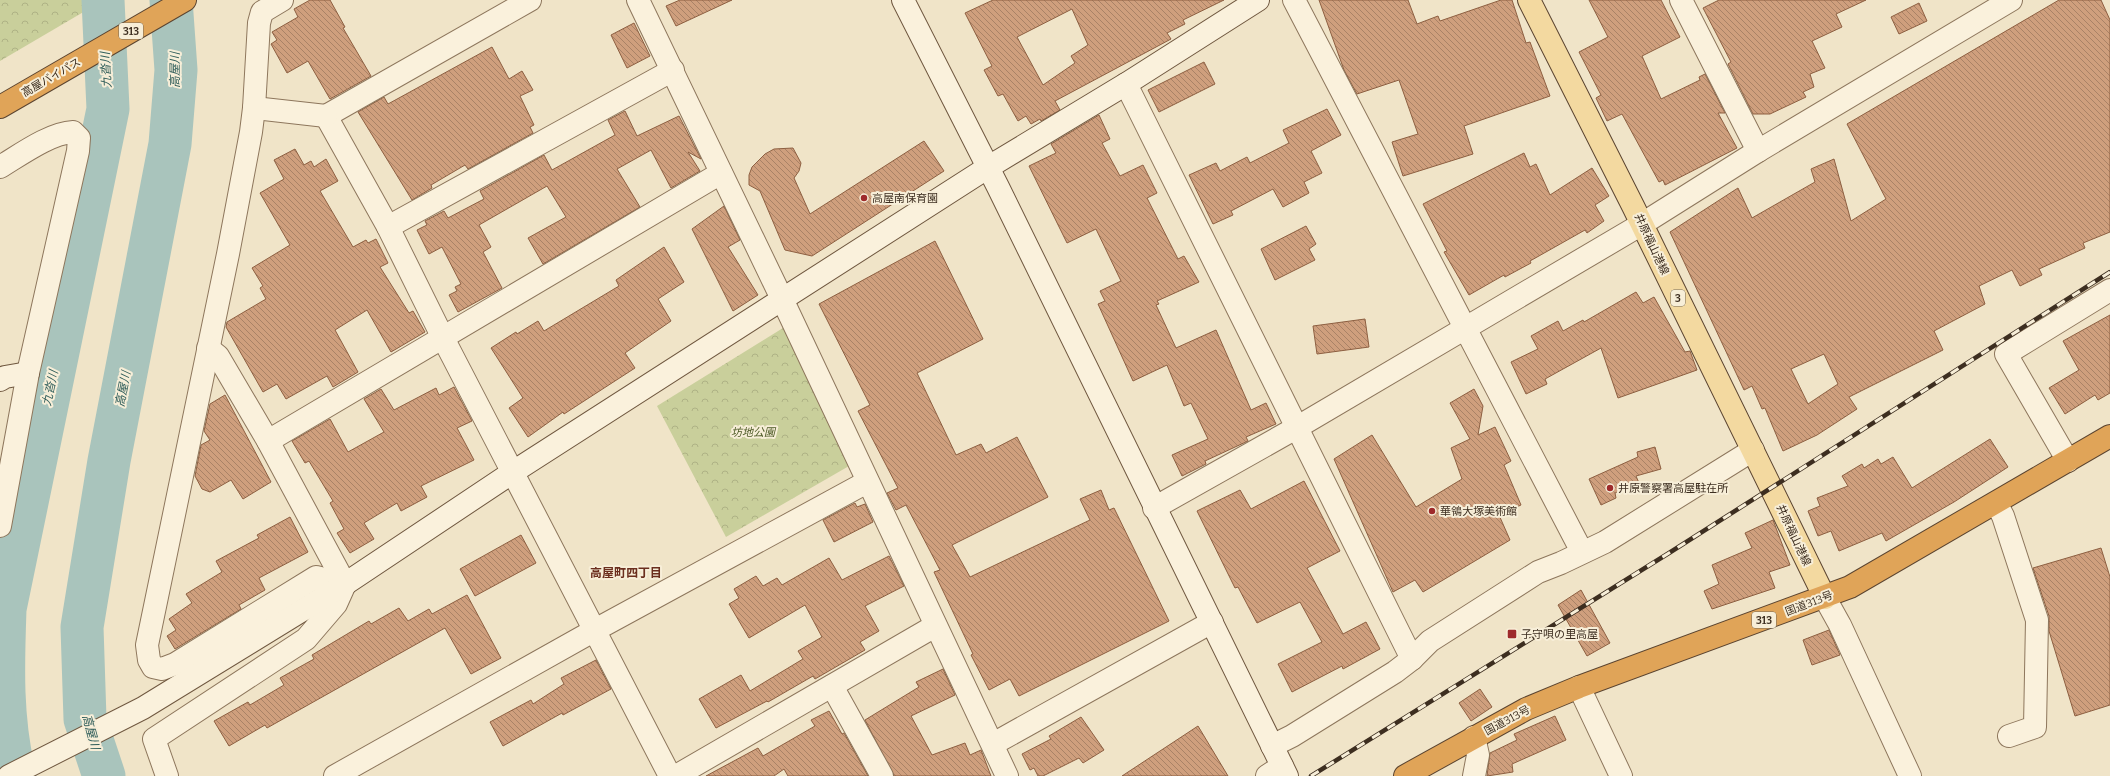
<svg xmlns="http://www.w3.org/2000/svg" width="2110" height="776" font-family="Bitter,'Noto Sans JP',serif">
  <defs>
    <pattern id="park-crowns" width="20" height="18" patternUnits="userSpaceOnUse"><rect width="20" height="18" fill="#c9cf9b"/><path d="M2 6a3 3 0 1 1 6 0M12 15a3 3 0 1 1 6 0" fill="none" stroke="#aeb285"/></pattern>
    <pattern id="building-back-hatch" width="6" height="6" patternUnits="userSpaceOnUse"><rect width="6" height="6" fill="#cf9f7d"/><path d="M-1 5l2 2M0 0l6 6M5-1l2 2" fill="none" stroke="#a98266"/></pattern>
  </defs>
  <rect width="100%" height="100%" fill="#f0e4c8"/>
  <g fill="url(#park-crowns)">
    <polygon points="0,0 92,0 92,7 0,61"/>
    <polygon points="783,328 849,466 726,537 657,406"/>
  </g>
  <g fill="none" stroke-linecap="round" stroke-linejoin="round">
    <g stroke="#a9c4bc" stroke-width="43">
      <path d="M15 776C1 721 3 665 5 609L108 109 103 0"/>
      <polyline points="104,776 85,719 82,627 109,461 170,144 176,70 171,0"/>
    </g>
  </g>
  <g fill="url(#building-back-hatch)" stroke="#8d5f41" fill-rule="evenodd">
    <polygon points="310,0 330,0 345,27 343,28 371,76 330,99 308,61 287,73 271,44 277,40 272,32 298,17 294,9"/>
    <polygon points="680,0 732,0 676,26 666,6"/>
    <path d="M993 0H1224L1183 20 1185 24 1167 33 1171 39 1055 101 1060 110 1041 121 1040 119 1031 124 1026 116 1018 121 1003 94 998 96 984 70 992 66 965 13ZM1072 9 1088 45 1071 56 1075 63 1043 85 1017 37Z"/>
    <polygon points="1319,0 1408,0 1417,24 1438,16 1440,21 1501,0 1512,0 1526,43 1530,42 1550,96 1464,126 1473,154 1403,176 1392,142 1418,134 1399,80 1357,94 1344,70"/>
    <polygon points="1589,0 1661,0 1680,37 1642,56 1661,99 1700,80 1699,77 1705,74 1725,113 1718,113 1737,148 1665,185 1663,180 1659,182 1622,114 1607,121 1596,98 1601,95 1579,52 1608,37"/>
    <polygon points="1719,0 1866,0 1836,14 1842,27 1812,41 1825,68 1810,74 1814,87 1803,92 1806,97 1770,114 1753,114 1728,64 1731,62 1703,8"/>
    <path d="M2059 0H2101L2110 20V232L2083 243 2085 248 2039 269 2042 275 2020 286 2012 270 1979 286 1985 304 1934 331 1943 350 1849 397 1857 409 1817 435 1783 451 1765 408 1762 409 1752 386 1744 390 1670 232 1738 188 1752 218 1815 182 1811 169 1834 159 1851 221 1886 199 1847 124ZM1824 354 1838 384 1808 404 1791 369Z"/>
    <polygon points="1919,3 1927,21 1899,34 1891,17"/>
    <polygon points="634,23 650,56 627,68 611,35"/>
    <polygon points="492,47 509,79 522,71 533,90 520,96 534,125 530,127 533,133 468,169 465,165 431,185 432,188 412,200 358,112 384,97 388,104"/>
    <polygon points="1204,62 1215,84 1159,112 1148,90"/>
    <polygon points="1327,109 1341,135 1311,151 1322,173 1304,182 1309,193 1283,207 1273,189 1231,211 1233,215 1213,224 1189,175 1216,163 1220,171 1247,157 1250,163 1289,143 1283,130"/>
    <polygon points="625,111 637,136 679,116 701,159 688,152 700,171 671,188 651,150 617,169 640,207 543,264 528,238 566,217 547,186 479,225 491,247 483,252 502,288 458,312 449,295 457,291 455,287 461,284 442,247 429,254 417,230 427,225 425,221 444,211 448,218 484,199 480,191 544,155 552,170 615,135 608,120"/>
    <polygon points="1099,115 1110,139 1102,143 1120,176 1143,165 1157,193 1147,198 1178,259 1184,256 1199,282 1157,301 1159,304 1156,305 1176,348 1216,330 1251,410 1266,403 1276,424 1246,437 1248,441 1205,461 1206,464 1182,476 1172,455 1208,439 1191,403 1184,406 1167,365 1133,381 1098,304 1105,301 1100,291 1121,281 1096,229 1067,243 1029,166 1056,153 1051,144"/>
    <polygon points="924,141 944,171 812,256 785,250 760,191 749,185 749,175 752,167 765,154 774,149 793,148 801,163 799,171 794,178 810,214"/>
    <polygon points="295,149 304,165 311,161 314,167 326,159 338,181 320,191 353,247 366,240 368,243 376,239 388,263 380,267 409,313 413,311 425,332 391,352 367,310 335,330 358,372 333,387 327,376 286,399 277,384 263,392 226,327 227,322 266,299 260,288 263,286 252,268 290,245 260,193 284,179 274,160"/>
    <polygon points="1524,153 1530,167 1536,164 1550,195 1592,168 1609,196 1595,205 1604,221 1587,233 1585,230 1530,261 1531,263 1505,277 1504,275 1469,295 1444,252 1447,251 1423,204"/>
    <polygon points="724,206 740,240 728,247 758,295 733,311 692,229"/>
    <polygon points="1306,226 1316,244 1309,249 1315,260 1275,280 1261,249"/>
    <polygon points="935,241 983,339 917,373 956,455 981,444 986,453 1017,437 1048,497 952,545 970,577 1090,520 1080,499 1101,490 1109,510 1114,508 1169,621 1019,696 1010,679 989,690 971,655 973,654 934,572 940,570 906,505 896,510 887,493 898,488 858,411 870,405 819,304"/>
    <polygon points="664,247 684,282 658,299 671,321 625,353 635,368 564,414 563,412 528,437 509,408 523,398 491,348 516,332 517,334 538,321 544,331 619,286 616,280"/>
    <polygon points="1636,292 1643,303 1654,297 1685,352 1690,351 1697,370 1618,398 1601,348 1545,379 1547,384 1526,394 1511,362 1538,349 1531,336 1558,321 1563,331 1583,320 1584,322"/>
    <polygon points="2110,315 2110,393 2098,400 2095,395 2065,414 2049,388 2079,370 2063,341"/>
    <polygon points="1365,319 1369,347 1317,354 1313,326"/>
    <polygon points="454,387 472,421 457,428 474,460 421,486 427,497 401,511 397,503 364,523 374,539 350,553 337,533 344,529 330,503 333,501 309,461 305,463 292,441 330,419 348,452 384,432 364,399 381,389 394,410 436,388 439,395"/>
    <polygon points="1474,389 1483,406 1478,435 1495,427 1511,461 1504,465 1521,505 1499,515 1510,540 1423,592 1415,580 1393,592 1334,459 1372,435 1416,507 1462,479 1451,448 1470,439 1450,403"/>
    <polygon points="225,395 271,482 243,499 231,480 210,492 202,489 195,476 201,445 210,440 204,431 210,404"/>
    <polygon points="1990,439 2008,467 1954,502 1886,541 1882,533 1839,551 1831,531 1818,536 1808,511 1820,506 1817,498 1848,486 1842,476 1862,464 1864,468 1878,459 1881,464 1893,457 1912,488"/>
    <polygon points="1655,447 1661,469 1636,476 1639,483 1615,493 1616,498 1601,505 1589,479 1638,457 1637,452"/>
    <polygon points="1304,481 1340,551 1307,568 1343,634 1366,622 1380,649 1343,669 1342,666 1292,692 1278,664 1322,642 1300,602 1257,623 1238,587 1235,588 1197,511 1240,490 1251,509"/>
    <polygon points="855,503 857,507 865,504 873,522 834,542 823,520"/>
    <polygon points="290,517 308,552 259,578 265,590 239,605 241,609 175,649 167,636 176,630 169,619 192,603 186,594 222,572 216,561 259,538 257,535"/>
    <polygon points="1773,520 1790,565 1769,572 1775,588 1712,609 1704,591 1719,584 1712,565 1752,548 1745,533"/>
    <polygon points="521,535 536,563 475,596 460,569"/>
    <polygon points="2101,548 2110,577 2110,705 2075,716 2049,631 2049,616 2033,568"/>
    <polygon points="889,556 904,586 865,606 879,631 860,642 865,650 815,679 813,676 768,702 767,701 716,728 699,699 741,675 750,691 803,659 798,651 822,637 805,605 749,638 729,604 739,598 734,589 756,576 763,586 777,578 782,585 829,558 842,580"/>
    <polygon points="1581,590 1610,643 1587,656 1558,605"/>
    <polygon points="467,595 501,658 471,674 445,628 267,728 265,725 229,746 214,721 248,702 250,705 284,685 280,678 314,659 312,655 369,621 371,624 399,608 408,621 429,609 432,614"/>
    <polygon points="1829,630 1840,655 1812,665 1803,640"/>
    <polygon points="596,660 611,689 563,715 562,713 503,746 490,722 531,700 533,704 564,684 561,678"/>
    <polygon points="943,669 955,695 911,716 932,755 965,743 970,755 981,750 991,776 894,776 865,720 919,687 916,682"/>
    <polygon points="1480,689 1492,707 1471,721 1459,703"/>
    <polygon points="829,711 842,734 844,733 868,776 788,776 784,769 774,776 706,776 758,748 763,756 815,726 811,720"/>
    <polygon points="1555,716 1566,740 1512,764 1513,772 1487,776 1490,753 1517,740 1514,734"/>
    <polygon points="1081,717 1104,750 1083,763 1079,758 1043,776 1038,776 1034,768 1030,770 1022,754 1051,739 1049,736"/>
    <polygon points="1198,726 1228,776 1122,776"/>
  </g>
  <g fill="none" stroke-linecap="round" stroke-linejoin="round">
    <defs>
      <g id="street">
        <polyline points="282,0 262,12 259,23 254,108 251,132 228,254 147,645 149,660 153,667 162,669 175,664 316,577 345,584"/>
        <polyline points="530,0 326,116 388,227 442,336 670,776"/>
        <polyline points="638,0 783,301 1007,776"/>
        <polyline points="1294,0 1582,552"/>
        <polyline points="1681,0 1758,151"/>
        <polyline points="1126,84 1412,659"/>
        <polyline points="254,108 326,116"/>
        <path d="M0 167C20 155 50 133 73 132L79 138 78 151 28 373 0 526"/>
        <polyline points="388,227 673,70"/>
        <polyline points="208,348 218,356 268,441 345,584"/>
        <polyline points="268,441 721,173"/>
        <polyline points="2068,461 2006,354 2110,290"/>
        <polyline points="1996,503 2003,516 2037,620 2035,727 2009,736"/>
        <polyline points="1154,508 1296,428 1642,224 1758,151 2011,0"/>
        <polyline points="1825,598 1840,625 1910,776"/>
        <polyline points="832,686 882,776"/>
        <polyline points="1579,687 1621,776"/>
        <polyline points="1474,737 1478,755 1474,776"/>
        <polyline points="993,744 1212,622"/>
        <polyline points="1272,746 1292,736 1395,672 1412,659 1430,641 1538,572 1561,563 1605,542 1753,450"/>
        <polyline points="167,776 154,739 306,639 336,604 345,584"/>
        <polyline points="335,776 595,630 867,482"/>
        <polyline points="676,776 935,626"/>
        <polyline points="1267,776 1282,766"/>
      </g>
      <g id="secondary">
        <polyline points="903,0 998,187 1287,776"/>
        <polyline points="0,380 5,377 28,373"/>
        <polyline points="9,776 143,708 345,584 513,472 987,168 1126,84 1258,0"/>
      </g>
      <polyline id="primary" points="1529,0 1633,206 1825,598"/>
      <g id="highway">
        <polyline points="0,107 185,0"/>
        <polyline points="1405,776 1526,709 1579,687 1850,587 2110,436"/>
      </g>
    </defs>
    <use href="#street" stroke="#8d765c" stroke-width="24"/>
    <use href="#secondary" stroke="#6f573f" stroke-width="24"/>
    <use href="#primary" stroke="#5b4430" stroke-width="24"/>
    <use href="#highway" stroke="#5b4430" stroke-width="24"/>
    <use href="#street" stroke="#faf1dc" stroke-width="22"/>
    <use href="#secondary" stroke="#faf1dc" stroke-width="22"/>
    <use href="#primary" stroke="#f3d9a0" stroke-width="22"/>
    <use href="#highway" stroke="#e0a458" stroke-width="22"/>
    <defs>
      <polyline id="rail" points="1311,776 1669,553 2110,272"/>
    </defs>
    <use href="#rail" stroke="#3d2e20" stroke-width="4.5"/>
    <use href="#rail" stroke="#f7eed8" stroke-width="3" stroke-dasharray="9" stroke-linecap="butt"/>
  </g>
  <g fill="#9e2a2b" stroke="#f7eed8" stroke-width="1.5">
    <circle cx="864" cy="198" r="4"/>
    <circle cx="1610" cy="488" r="4"/>
    <circle cx="1432" cy="511" r="4"/>
    <rect x="1507" y="629" width="10" height="10" rx="2"/>
  </g>
  <g text-anchor="middle" stroke-width="4" stroke-linejoin="round" paint-order="stroke">
    <g fill="#f7eed8" stroke="#756857" stroke-width="1">
      <rect x="119" y="23" width="24" height="16" rx="3"/>
      <rect x="1671" y="290" width="14" height="16" rx="3"/>
      <rect x="1752" y="612" width="24" height="16" rx="3"/>
    </g>
    <g font-size="10" font-weight="bold" fill="#3d2e20">
      <text x="131" y="35">313</text>
      <text x="1678" y="302">3</text>
      <text x="1764" y="624">313</text>
    </g>
    <g font-size="11" fill="#3d2e20" stroke="#f7eed8">
      <text transform="translate(51 77) rotate(-30)" y="4">高屋バイパス</text>
      <text transform="translate(1652 244) rotate(65)" y="4">井原福山港線</text>
      <text transform="translate(1794 535) rotate(65)" y="4">井原福山港線</text>
      <text transform="translate(1809 603) rotate(-21)" y="4">国道313号</text>
      <text transform="translate(1507 720) rotate(-28)" y="4">国道313号</text>
    </g>
    <g font-size="11" fill="#3d2e20" stroke="#f7eed8" text-anchor="start">
      <text x="872" y="202">高屋南保育園</text>
      <text x="1618" y="492">井原警察署高屋駐在所</text>
      <text x="1440" y="515">華鴒大塚美術館</text>
      <text x="1521" y="638">子守唄の里高屋</text>
    </g>
    <g font-size="11" font-style="italic" fill="#4d5a26" stroke="#f7eed8">
      <text x="753" y="436">坊地公園</text>
    </g>
    <g font-size="12" font-style="italic" fill="#2f5d5a" stroke="#f7eed8">
      <text transform="translate(106 70) rotate(-93)" y="4">九沓川</text>
      <text transform="translate(175 70) rotate(-90)" y="4">高屋川</text>
      <text transform="translate(50 388) rotate(-78)" y="4">九沓川</text>
      <text transform="translate(123 389) rotate(-79)" y="4">高屋川</text>
      <text transform="translate(91 732) rotate(75)" y="4">高屋川</text>
    </g>
    <g font-size="12" font-weight="bold" fill="#6b2e1e" stroke="#f7eed8">
      <text x="626" y="577">高屋町四丁目</text>
    </g>
  </g>
</svg>
